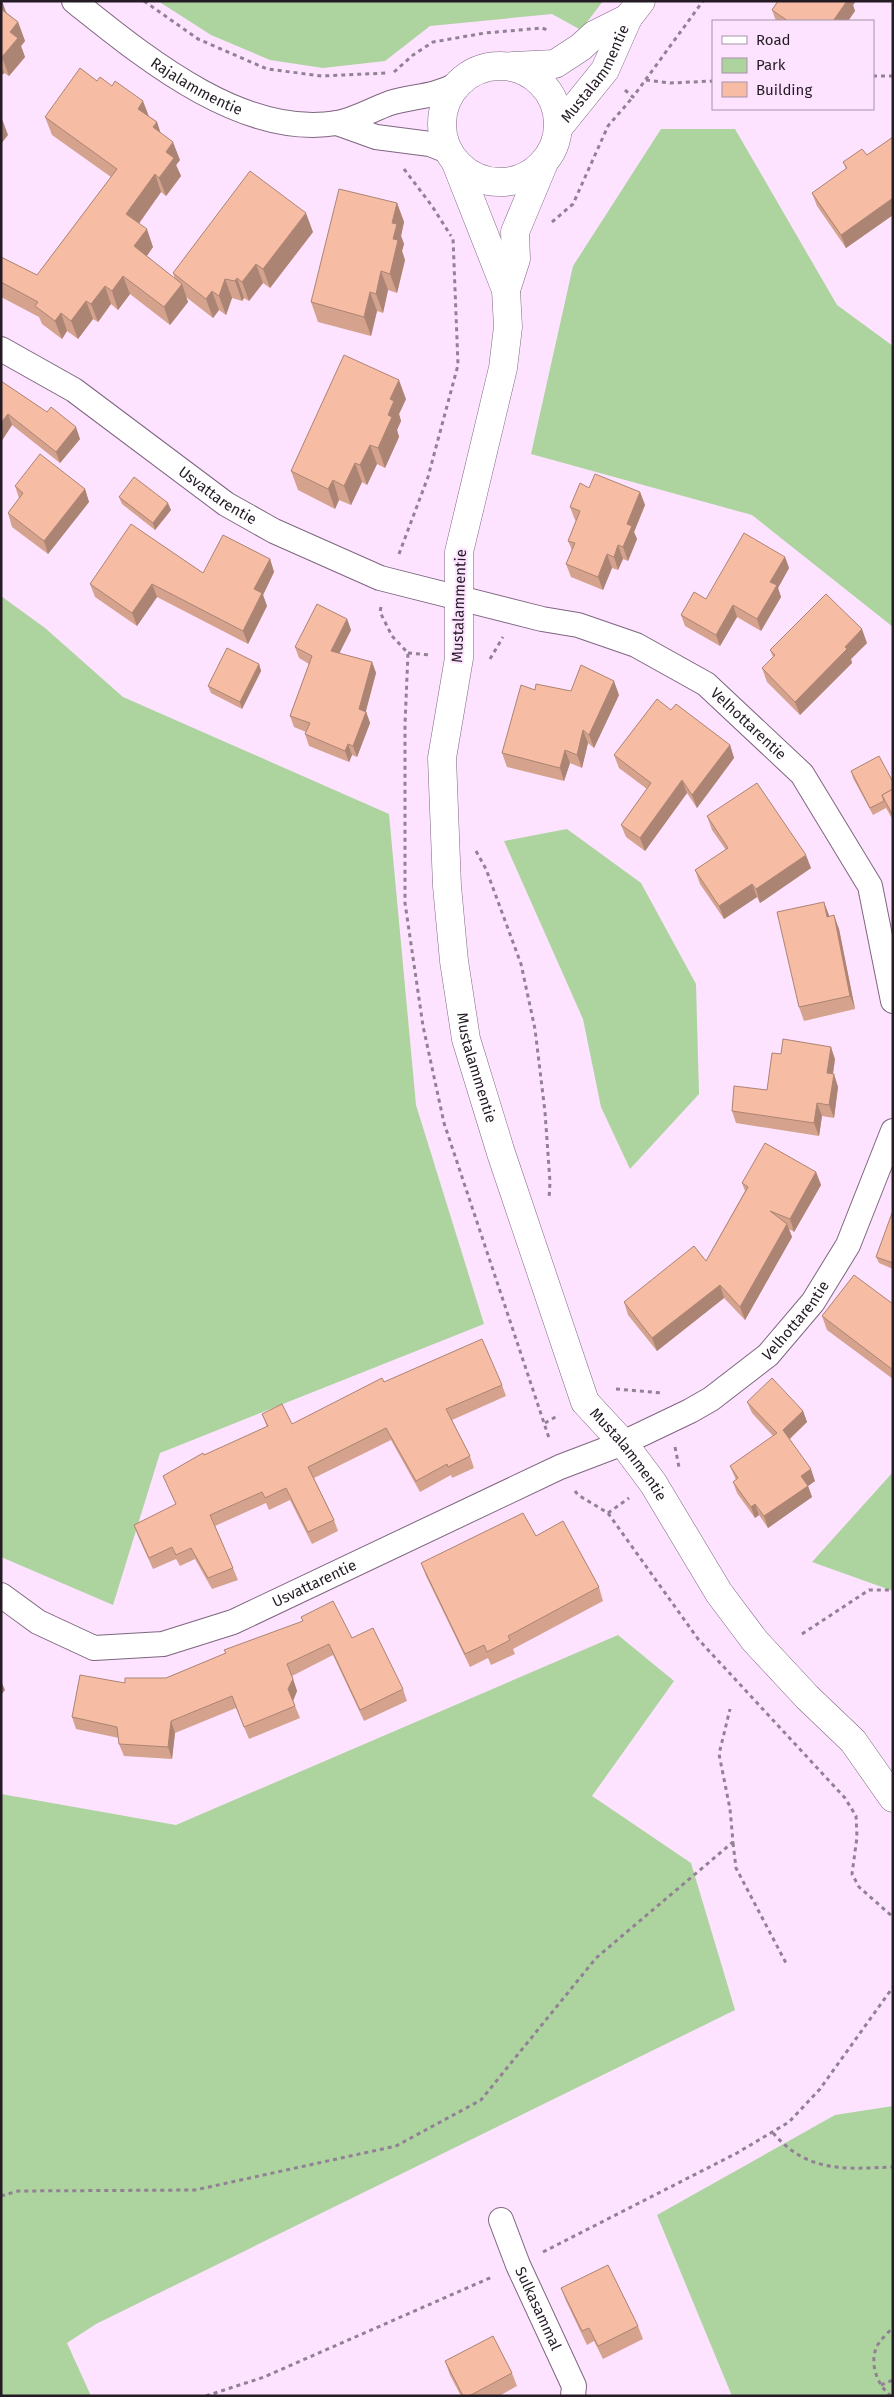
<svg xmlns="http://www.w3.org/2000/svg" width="894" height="2397" font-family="'Fira Sans',sans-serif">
  <rect width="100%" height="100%" fill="#fde3ff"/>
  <g fill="#add39f">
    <polygon points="158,1 603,1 581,30 552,14 430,26 385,61 323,68 270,60 211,35"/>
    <polygon points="661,129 735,129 837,305 893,346 893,627 752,515 531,454 573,266"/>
    <polygon points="1,596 45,628 123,697 389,814 416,1105 484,1324 160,1453 113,1605 1,1557"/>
    <polygon points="567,829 641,883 696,984 699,1094 630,1169 601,1107 583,1019 504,841"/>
    <polygon points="893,1472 893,1591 812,1562"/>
    <polygon points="618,1635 674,1681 592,1796 691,1863 735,2010 96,2324 67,2343 91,2396 1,2396 1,1794 176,1825"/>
    <polygon points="893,2106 893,2396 732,2396 657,2215 835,2115"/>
  </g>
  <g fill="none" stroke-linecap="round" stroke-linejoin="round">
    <defs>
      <g id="minor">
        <path id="s1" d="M74 1C143 56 242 139 337 123 355 120 373 109 390 103 413 96 434 97 456 85"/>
        <polyline points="337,123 376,137 430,144 450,152"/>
        <path id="s2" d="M1 349 74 390 226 504 274 531 380 578 542 619 578 625 636 645 706 684 802 774 870 886 893 1001"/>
        <path id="s3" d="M1 1595 38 1622 94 1648 163 1644 233 1622 560 1467 623 1443 690 1411 711 1399 768 1355 813 1302 848 1245 893 1131"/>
        <path id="s4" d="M501 2220 518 2265 574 2386 573 2396"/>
      </g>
      <g id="tertiary">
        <circle cx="500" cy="124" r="58"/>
        <polyline points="513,66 555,64 581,47 594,35 628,18"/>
        <path id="s5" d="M559 127 605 70 628 18 641 1"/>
        <path id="s6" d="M456 163 506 290 508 327 503 368 459 552V658L442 758 447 886 454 961 466 1039 501 1153 585 1402 623 1443 653 1483 719 1593 755 1641 807 1697 853 1741 893 1798"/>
        <polyline points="506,290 516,259 515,232 543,165"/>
      </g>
    </defs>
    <use href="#minor" stroke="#7e667f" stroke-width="26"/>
    <use href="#tertiary" stroke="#7e667f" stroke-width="29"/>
    <g stroke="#928194" stroke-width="3" stroke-dasharray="4 4" stroke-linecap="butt">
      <polyline points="144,1 198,39 267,69 322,76 387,73"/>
      <polyline points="394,72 413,55 433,42 485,33 542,28 550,31"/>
      <polyline points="873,76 893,76"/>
      <polyline points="646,80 670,83 713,81"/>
      <polyline points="625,90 633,97 703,1"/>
      <polyline points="404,169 432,206 451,236"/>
      <polyline points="552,222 573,204 608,126 633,97"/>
      <polyline points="399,554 428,477 458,365 453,238"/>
      <polyline points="381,607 380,612 392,636 408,653 405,724 405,903 423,1026 444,1123 550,1441"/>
      <polyline points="408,653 430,655"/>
      <polyline points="490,659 503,637"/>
      <polyline points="476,851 486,869 521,964 535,1029 545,1112 550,1182 549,1199"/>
      <polyline points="616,1389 663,1393"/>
      <polyline points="545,1423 559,1415"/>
      <polyline points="675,1447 679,1467"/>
      <polyline points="575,1491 578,1495 608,1513 698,1639 845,1798 856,1816 857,1837 852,1874 859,1887 893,1917"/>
      <polyline points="608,1513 629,1498"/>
      <polyline points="802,1634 869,1590 893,1590"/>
      <polyline points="733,1843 736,1868 787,1965"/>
      <path d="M773 2133C808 2173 844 2169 893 2167"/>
      <polyline points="1,2196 18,2191 195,2190 396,2146 481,2100 596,1958 733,1842 730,1809 719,1754 730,1709"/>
      <polyline points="543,2252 737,2153 789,2122 820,2089 893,1987"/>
      <polyline points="881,2385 893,2380"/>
      <polyline points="206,2396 264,2377 492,2277"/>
      <path d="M891 2396C877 2385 869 2363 877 2346 881 2339 888 2333 893 2327"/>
    </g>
    <use href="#minor" stroke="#fff" stroke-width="24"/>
    <use href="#tertiary" stroke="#fff" stroke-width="28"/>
  </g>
  <g fill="#d4a28d">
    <polygon points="1,1 2,1 6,12 18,22 25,41 21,46 25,57 9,76 4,73 1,76"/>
    <polygon points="778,1 856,1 853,5 855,11 848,21 776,21 772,10"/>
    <polygon points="97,81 157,122 160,132 180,160 176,165 181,176 166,196 161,192 139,223 153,247 147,256 175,279 173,273 313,232 270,288 263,283 249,301 244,298 242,301 232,298 226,315 219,310 213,318 186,297 188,302 170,325 130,294 118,310 111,304 98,322 93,319 78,339 67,331 62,339 42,324 39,317 1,297 1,257 37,275 111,177 52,135 45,117"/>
    <polygon points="893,137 893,215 846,248 817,206 812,193 846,169 843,162 867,155"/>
    <polygon points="397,203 404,222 401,236 404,244 402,251 405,260 397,293 388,290 383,313 377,311 371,336 318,322 311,302"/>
    <polygon points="1,381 80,439 60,463 12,425 1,442"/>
    <polygon points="406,399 399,414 401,421 397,430 399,437 385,468 377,464 367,485 362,482 351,505 339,500 335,509 298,490 291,471"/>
    <polygon points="15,486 85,489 89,502 48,554 12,527 8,513 19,498"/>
    <polygon points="589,488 640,492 645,505 634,532 637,539 628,561 623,559 618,570 612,568 603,590 571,577 566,564 572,550 568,541 576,521 575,520 570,507"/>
    <polygon points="119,497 171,510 155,530 122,504"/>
    <polygon points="785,557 789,568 778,588 781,597 761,631 737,617 720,646 685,626 681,615 706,599"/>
    <polygon points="270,559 274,572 263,595 267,606 248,644 157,597 137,626 95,597 90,584 203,573"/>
    <polygon points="347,619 351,630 339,653 372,662 376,673 366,711 370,723 357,757 352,755 349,762 309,746 305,734 306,732 294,727 290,716 309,664 299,658 295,647"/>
    <polygon points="867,643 851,659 852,663 800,715 767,682 762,668 773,657 770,650"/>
    <polygon points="259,664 261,671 242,709 211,693 208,686"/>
    <polygon points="535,690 619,695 594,748 588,743 582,768 570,763 564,781 507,767 502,753"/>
    <polygon points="671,710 730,745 734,758 697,808 687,793 645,851 626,837 621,825 647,789 619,768 614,755"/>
    <polygon points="851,771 893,782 893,820 886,808 873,815 853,778"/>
    <polygon points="707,816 811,868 760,903 757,897 724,919 700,884 695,870 726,850 712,830"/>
    <polygon points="829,916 839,929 855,1009 804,1021 799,1007"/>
    <polygon points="781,1054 835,1059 833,1074 838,1087 834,1118 822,1116 819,1136 736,1123 732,1111 767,1090"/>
    <polygon points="816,1172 821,1185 794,1232 789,1229 792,1237 745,1320 724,1298 657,1351 628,1315 624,1302 706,1261 745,1191 742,1183"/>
    <polygon points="893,1214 893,1269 879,1263 876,1257"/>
    <polygon points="893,1304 893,1379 827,1330 822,1316"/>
    <polygon points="384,1382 502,1385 506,1396 452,1420 470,1456 474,1468 452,1478 451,1475 420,1492 391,1440 314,1478 334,1520 338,1531 312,1544 290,1500 269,1510 266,1503 215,1526 233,1568 238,1580 212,1589 195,1559 180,1566 176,1559 153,1569 138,1536 134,1525 176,1505 163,1476 204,1455 267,1427 262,1414 292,1424"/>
    <polygon points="747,1402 803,1411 807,1422 790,1439 815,1481 808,1486 812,1497 768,1528 759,1515 755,1518 737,1493 733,1482 736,1480 730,1466 773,1436 752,1413"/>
    <polygon points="536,1536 599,1587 603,1601 513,1649 515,1654 491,1665 488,1658 470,1667 426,1576 421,1563"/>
    <polygon points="301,1617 352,1638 403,1689 407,1701 364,1721 333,1655 292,1676 297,1691 293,1701 300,1718 249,1739 236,1708 175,1733 172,1759 124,1756 119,1744 119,1738 76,1729 72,1717 125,1683 166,1678 303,1622"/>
    <polygon points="561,2288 638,2326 643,2339 603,2359 594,2341 587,2345 566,2301"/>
    <polygon points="445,2361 512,2373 517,2386 499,2396 461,2396 450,2375"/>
  </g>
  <g fill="#ac8473">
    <polygon points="2,1 9,21 1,15 1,2"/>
    <polygon points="847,1 856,1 853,5 855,11 848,21 833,21"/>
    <polygon points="18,22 25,41 21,46 25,57 9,76 2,57 10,32"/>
    <polygon points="1,64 4,73 1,76"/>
    <polygon points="143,101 150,119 138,109"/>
    <polygon points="1,116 8,135 1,144"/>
    <polygon points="157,122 163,140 153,127"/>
    <polygon points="173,142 180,160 176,165 181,176 166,196 159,178 166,152"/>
    <polygon points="155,174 161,192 133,232 126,214"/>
    <polygon points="893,198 893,215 846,248 841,235"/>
    <polygon points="397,203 404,222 401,236 404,244 402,251 405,260 397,293 390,274 393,239 392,223"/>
    <polygon points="306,213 313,232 270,288 263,269"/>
    <polygon points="147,229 153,247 141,264 134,246"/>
    <polygon points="256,264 263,283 249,301 242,282"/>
    <polygon points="381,271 388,290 383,313 376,294"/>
    <polygon points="123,276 130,294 118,310 112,291"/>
    <polygon points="237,278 244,298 242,301 235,281"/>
    <polygon points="225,279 232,298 226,315 219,296"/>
    <polygon points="182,284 188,302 170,325 164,307"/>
    <polygon points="105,286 111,304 98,322 91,304"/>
    <polygon points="212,291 219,310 213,318 206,299"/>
    <polygon points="370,292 377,311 371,336 364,317"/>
    <polygon points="86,301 93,319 78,339 71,321"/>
    <polygon points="61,313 67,331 62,339 55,321"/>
    <polygon points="399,380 406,399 399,414 401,421 397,430 399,437 385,468 378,448 390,399"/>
    <polygon points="8,414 12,425 1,442 1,423"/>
    <polygon points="76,427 80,439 60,463 56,452"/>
    <polygon points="370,445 377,464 367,485 360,465"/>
    <polygon points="355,463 362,482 351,505 344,486"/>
    <polygon points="333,480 339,500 335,509 328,489"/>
    <polygon points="85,489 89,502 48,554 44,541"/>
    <polygon points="640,492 645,505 634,532 637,539 628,561 623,547 627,524"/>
    <polygon points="168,503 171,510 155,530 153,523"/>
    <polygon points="618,545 623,559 618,570 614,557"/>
    <polygon points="607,554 612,568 603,590 598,577"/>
    <polygon points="785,557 789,568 778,588 781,597 761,631 757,619 770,582"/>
    <polygon points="270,559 274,572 263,595 267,606 248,644 243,631 254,589"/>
    <polygon points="152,584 157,597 137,626 132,613"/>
    <polygon points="733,605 737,617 720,646 716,635"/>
    <polygon points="347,619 351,630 335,662 331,651"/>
    <polygon points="862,629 867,643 851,659 852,663 800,715 795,702 845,647"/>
    <polygon points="372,662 376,673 365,714 366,712 370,723 357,757 353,746 359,709"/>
    <polygon points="259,664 261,671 242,709 240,702"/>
    <polygon points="614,681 619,695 594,748 589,735"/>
    <polygon points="583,730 588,743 582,768 577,755"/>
    <polygon points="348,744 352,755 349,762 345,751"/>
    <polygon points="730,745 734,758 697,808 692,795"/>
    <polygon points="565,750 570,763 564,781 560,768"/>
    <polygon points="682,780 687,793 645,851 640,838"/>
    <polygon points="806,855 811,868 760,903 756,889"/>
    <polygon points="752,884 757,897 724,919 719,906"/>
    <polygon points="824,902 829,915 832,930 827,917"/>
    <polygon points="834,915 839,929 855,1009 850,996"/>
    <polygon points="831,1047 835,1059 831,1086 827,1073"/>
    <polygon points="834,1074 838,1087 834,1118 829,1105"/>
    <polygon points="817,1103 822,1116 819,1136 814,1123"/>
    <polygon points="816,1172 821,1185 794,1232 790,1219"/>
    <polygon points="787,1224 792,1237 745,1320 740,1307"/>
    <polygon points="720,1285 724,1298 657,1351 652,1338"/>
    <polygon points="803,1411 807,1422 787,1441 783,1430"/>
    <polygon points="811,1469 815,1481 808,1486 812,1497 768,1528 764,1516 801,1476"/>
    <polygon points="755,1504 759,1515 755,1518 751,1507"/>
    <polygon points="293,1679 297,1691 293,1701 288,1689"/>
    <polygon points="1,1681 5,1690 1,1695"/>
    <polygon points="171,1721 175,1733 172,1759 168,1747"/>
  </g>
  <g fill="#f6bca4" stroke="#ac8473">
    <polygon points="778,1 847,1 833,21 788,21 772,10"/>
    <polygon points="1,9 18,22 10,32 18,38 2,57 1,56"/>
    <polygon points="80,68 97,81 100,77 112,86 115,81 143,101 138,109 157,122 153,127 173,142 166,152 174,158 159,178 155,174 126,214 147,229 134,246 182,284 164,307 123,276 112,291 105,286 91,304 86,301 71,321 61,313 55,321 35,306 38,302 1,282 1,257 37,275 117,169 45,117"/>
    <polygon points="893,137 893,198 841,235 812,193 847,168 843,162 862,149 867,155"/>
    <polygon points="250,171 306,213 263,269 256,264 242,282 237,278 235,281 225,279 219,296 212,291 206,299 173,273"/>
    <polygon points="339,189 397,203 392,223 397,224 393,239 398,240 390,274 381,271 376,294 370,292 364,317 311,302"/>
    <polygon points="344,355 399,380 390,399 394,401 388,415 392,417 378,448 370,445 360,465 355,463 344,486 333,480 328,489 291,471"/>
    <polygon points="1,381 47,412 51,407 76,427 56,452 8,414 1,423"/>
    <polygon points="40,454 85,489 44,541 8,513 23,493 15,486"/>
    <polygon points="595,474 640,492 627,524 632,526 623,547 618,545 614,557 607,554 598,577 566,564 575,543 568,541 580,511 570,507 580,483 589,488"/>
    <polygon points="134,477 168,503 153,523 119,497"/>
    <polygon points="131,524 203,573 223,535 270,559 254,589 262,593 243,631 152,584 132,613 90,584"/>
    <polygon points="744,533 785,557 770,582 777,585 757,619 733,605 716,635 681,615 694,592 706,599"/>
    <polygon points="826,594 862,629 845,647 847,649 795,702 762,668 775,655 770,650"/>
    <polygon points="317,604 347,619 331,651 372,662 359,709 366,712 353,746 348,744 345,751 305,734 310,723 290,716 312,656 295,647"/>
    <polygon points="227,648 259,664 240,702 208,686"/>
    <polygon points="581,665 614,681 589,735 583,730 577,755 565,750 560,768 502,753 521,685 535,690 536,684 571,691"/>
    <polygon points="657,699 671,710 676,704 730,745 692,795 682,780 640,838 621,825 651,783 614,755"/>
    <polygon points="879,756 893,782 893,789 882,795 884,801 870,808 851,771"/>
    <polygon points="757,783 806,855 756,889 752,884 719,906 695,870 728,848 707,816"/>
    <polygon points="893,789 893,816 882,795"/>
    <polygon points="824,902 827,917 834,915 850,996 799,1007 777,912"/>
    <polygon points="783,1039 831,1047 827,1073 834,1074 829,1105 817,1103 814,1123 732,1111 734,1086 767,1090 772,1053 781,1054"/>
    <polygon points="765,1143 816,1172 790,1219 770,1211 787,1224 740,1307 720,1285 652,1338 624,1302 694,1246 706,1261 748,1187 742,1183"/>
    <polygon points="892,1213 893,1214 893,1263 876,1257"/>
    <polygon points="854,1275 893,1304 893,1370 822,1316"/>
    <polygon points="482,1339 502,1385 446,1409 470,1456 448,1467 447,1464 416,1481 386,1428 308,1467 334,1520 308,1532 286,1488 265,1498 262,1492 210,1515 233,1568 208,1578 191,1548 176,1555 172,1547 149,1558 134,1525 176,1504 163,1476 203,1453 204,1455 268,1426 262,1414 282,1404 292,1424 382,1378 384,1382"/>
    <polygon points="772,1378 803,1411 783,1430 811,1469 801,1476 808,1486 764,1516 755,1504 751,1507 733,1482 738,1478 730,1466 777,1433 747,1402"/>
    <polygon points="523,1513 536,1536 563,1521 599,1587 508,1636 510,1640 487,1652 484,1645 465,1654 421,1563"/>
    <polygon points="333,1601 352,1638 373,1628 403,1689 360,1710 329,1644 287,1664 293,1679 288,1689 295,1706 244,1727 232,1696 171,1721 168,1747 119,1744 117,1727 72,1717 80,1675 125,1683 125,1678 166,1678 226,1653 224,1650 303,1621 301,1617"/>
    <polygon points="608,2265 638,2326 598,2346 589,2328 582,2331 561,2288"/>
    <polygon points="493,2336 512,2373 469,2396 463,2396 445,2361"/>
  </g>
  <g text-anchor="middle" stroke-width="4" stroke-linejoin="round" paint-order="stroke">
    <g font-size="15" fill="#241b25" stroke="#fde3ff">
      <text dy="5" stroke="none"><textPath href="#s5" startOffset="65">Mustalammentie</textPath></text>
      <text dy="5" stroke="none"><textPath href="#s1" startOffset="150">Rajalammentie</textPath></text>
      <text dy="5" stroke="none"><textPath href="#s2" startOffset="262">Usvattarentie</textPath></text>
      <text transform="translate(459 606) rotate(-88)" y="5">Mustalammentie</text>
      <text dy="5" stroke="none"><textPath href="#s2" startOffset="848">Velhottarentie</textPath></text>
      <text dy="5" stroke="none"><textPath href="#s6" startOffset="924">Mustalammentie</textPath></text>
      <text dy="5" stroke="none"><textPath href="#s3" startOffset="894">Velhottarentie</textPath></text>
      <text dy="5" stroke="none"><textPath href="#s6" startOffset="1344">Mustalammentie</textPath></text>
      <text dy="5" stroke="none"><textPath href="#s3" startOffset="340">Usvattarentie</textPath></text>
      <text dy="5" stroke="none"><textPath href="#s4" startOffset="96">Sulkasammal</textPath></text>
    </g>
  </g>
  <rect width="894" height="2397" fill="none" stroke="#241b25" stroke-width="5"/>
  <rect x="712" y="20" width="162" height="90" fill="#fde3ff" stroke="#a693a8"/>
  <rect x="722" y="36" width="25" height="8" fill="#ffffff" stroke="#a693a8"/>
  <text x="756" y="45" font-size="15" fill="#241b25">Road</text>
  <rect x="722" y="58" width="25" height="15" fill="#add39f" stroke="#a693a8"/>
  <text x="756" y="70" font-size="15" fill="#241b25">Park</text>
  <rect x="722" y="82" width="25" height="15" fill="#f6bca4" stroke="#a693a8"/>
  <text x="756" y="95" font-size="15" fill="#241b25">Building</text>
</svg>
